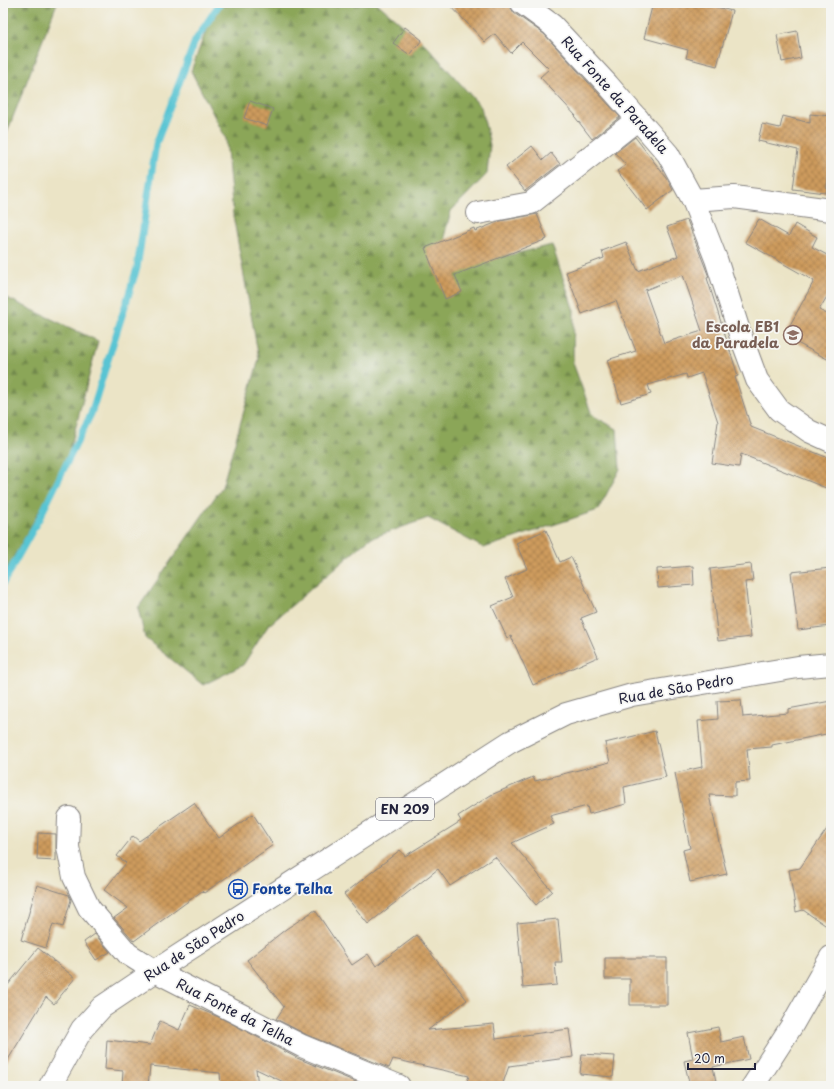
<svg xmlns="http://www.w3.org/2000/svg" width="834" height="1089" font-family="'Playpen Sans',sans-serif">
  <defs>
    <pattern id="forest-firs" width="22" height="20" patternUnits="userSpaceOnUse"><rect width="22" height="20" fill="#8ba659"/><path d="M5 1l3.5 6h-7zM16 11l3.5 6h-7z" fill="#71874b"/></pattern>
    <pattern id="building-cross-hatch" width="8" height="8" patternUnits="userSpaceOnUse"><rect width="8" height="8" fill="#ce9b5d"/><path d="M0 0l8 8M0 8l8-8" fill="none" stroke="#a77e4e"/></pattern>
  </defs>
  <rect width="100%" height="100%" fill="#f6f6f2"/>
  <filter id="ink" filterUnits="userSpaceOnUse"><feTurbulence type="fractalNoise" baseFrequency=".025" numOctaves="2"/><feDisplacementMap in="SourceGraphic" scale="8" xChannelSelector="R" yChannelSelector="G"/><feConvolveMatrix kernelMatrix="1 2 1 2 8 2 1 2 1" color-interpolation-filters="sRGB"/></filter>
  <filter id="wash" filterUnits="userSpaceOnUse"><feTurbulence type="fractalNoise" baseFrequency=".012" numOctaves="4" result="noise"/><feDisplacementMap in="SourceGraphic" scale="16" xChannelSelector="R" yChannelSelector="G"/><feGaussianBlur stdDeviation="0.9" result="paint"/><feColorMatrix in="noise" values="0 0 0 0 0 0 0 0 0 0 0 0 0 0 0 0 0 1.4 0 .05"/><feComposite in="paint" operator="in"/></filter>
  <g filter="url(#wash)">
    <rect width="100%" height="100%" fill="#ebe4c6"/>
    <g fill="url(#forest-firs)" stroke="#56644a">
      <polygon points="3,3 57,3 3,143"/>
      <polygon points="220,3 377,3 427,46 481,107 490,145 487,174 451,211 445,233 450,269 552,245 574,311 573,363 592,415 617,429 620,469 598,510 484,548 428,518 369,539 268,626 243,665 203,685 145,638 138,608 222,487 259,359 233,215 226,139 191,71 211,17"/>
      <polygon points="3,296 98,341 67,461 3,577"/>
    </g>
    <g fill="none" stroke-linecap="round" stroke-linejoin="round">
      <polyline stroke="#59c4d3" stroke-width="7" points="3,583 40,517 91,414 137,268 156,144 195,41 220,3"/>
    </g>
    <g id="blocks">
      <g fill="url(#building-cross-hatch)" fill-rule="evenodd">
        <polygon points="448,3 510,3 511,8 514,13 544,34 620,117 592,139 575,117 576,116 540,77 549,69 522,42 511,53 495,34 485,42"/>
        <polygon points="653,3 701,3 732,11 717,66 686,58 688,50 644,38"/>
        <polygon points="405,27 422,40 410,55 393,43"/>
        <polygon points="797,31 801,58 782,62 777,35"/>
        <polygon points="250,101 273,109 267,126 244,118"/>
        <polygon points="810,114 831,116 831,154 826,193 793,189 798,150 758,141 762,124 780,128 783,116 810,123"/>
        <polygon points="635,137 668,180 673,190 647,210 617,171 626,165 615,153"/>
        <polygon points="532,146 543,160 551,153 560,164 525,191 506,167"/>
        <polygon points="537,214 547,239 455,275 462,292 445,299 425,248 474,228 475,231 500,221"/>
        <polygon points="759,219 789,236 795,224 817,237 812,247 827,255 831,249 831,290 819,310 831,316 831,361 784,336 814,281 745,242"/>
        <path d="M687 220 709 277 707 278 738 376 735 377 751 427 831 459V490L741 454 739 467 712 463 718 422 702 373 687 378 686 374 648 385 651 394 621 403 607 360 636 351 616 301 582 314 566 272 604 258 602 251 626 242 638 271 678 256 667 227ZM683 275 702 331 664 343 645 290Z"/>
        <polygon points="546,530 560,562 571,557 596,612 581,618 598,657 533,685 511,636 507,638 492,606 513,597 505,579 527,569 516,543"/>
        <polygon points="751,564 753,581 745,582 751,637 718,641 710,569"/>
        <polygon points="693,566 694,585 658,588 657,569"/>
        <polygon points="831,568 831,626 798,630 791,572"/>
        <polygon points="741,700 743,717 788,713 788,709 831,701 831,733 772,745 772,747 747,749 750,781 735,782 735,796 709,795 719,842 727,874 690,882 683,850 690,848 675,773 702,767 698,721 718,719 717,701"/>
        <polygon points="655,731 666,777 624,787 626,804 589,814 587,806 550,816 554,824 512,843 552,891 536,905 495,857 450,886 438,869 368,924 344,894 400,850 405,856 461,821 458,816 491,795 533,777 535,781 610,762 605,743"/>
        <polygon points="194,803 219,838 253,814 273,845 204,893 202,891 134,941 114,918 128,908 104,890 126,863 117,856 133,836 139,841"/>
        <polygon points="831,823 831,929 803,910 796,912 789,870 800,868"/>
        <polygon points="38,833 56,834 56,861 37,860"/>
        <polygon points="37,885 69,895 71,900 63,927 53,924 46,948 21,940"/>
        <polygon points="315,910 352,965 368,954 376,966 417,935 467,1000 428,1030 494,1024 496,1039 569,1029 573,1057 509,1066 502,1086 465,1086 469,1076 393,1059 389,1068 307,1035 276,1019 284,1007 247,960 286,929"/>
        <polygon points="558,919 562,962 555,962 557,985 523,988 517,923"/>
        <polygon points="95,934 110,952 96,960 84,942"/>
        <polygon points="38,948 53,960 53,962 54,961 75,978 54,1004 46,997 3,1068 3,991"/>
        <polygon points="605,958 667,958 667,1005 630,1005 630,979 605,979"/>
        <polygon points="190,1005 221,1018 297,1058 366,1086 292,1086 256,1069 258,1086 221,1086 220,1073 150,1066 148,1086 122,1086 123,1071 105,1069 107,1040 150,1045 160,1021 179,1030"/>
        <polygon points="718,1027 721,1042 744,1037 749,1059 713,1067 717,1086 690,1086 684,1061 693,1059 688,1033"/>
        <polygon points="582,1054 615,1056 613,1077 580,1074"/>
      </g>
    </g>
  </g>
  <g filter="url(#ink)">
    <use href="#blocks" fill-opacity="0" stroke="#868380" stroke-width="1"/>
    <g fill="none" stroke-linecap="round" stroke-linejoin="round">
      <defs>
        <g id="minor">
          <polyline points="522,3 552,25 608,85 668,154 693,200 716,259 740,334 757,380 779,410 809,431 831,441"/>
          <polyline points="693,200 734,197 831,210"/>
          <polyline points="478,213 531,203 638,119"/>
          <polyline points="69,818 68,847 74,877 89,908 128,954 155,971 302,1046 399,1086"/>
          <polyline points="753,1086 791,1027 831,957"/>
        </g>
        <polyline id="major" points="50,1086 82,1029 102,1007 172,960 510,742 566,714 632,695 798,667 831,664"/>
      </defs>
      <use href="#minor" stroke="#868380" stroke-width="24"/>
      <use href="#major" stroke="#868380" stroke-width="24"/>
      <use href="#minor" stroke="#fff" stroke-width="22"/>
      <use href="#major" stroke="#fff" stroke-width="22"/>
    </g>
  </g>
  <defs>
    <symbol id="school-ring" viewBox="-11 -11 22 22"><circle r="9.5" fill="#f6f6f2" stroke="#8d6e63" stroke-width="1.5"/><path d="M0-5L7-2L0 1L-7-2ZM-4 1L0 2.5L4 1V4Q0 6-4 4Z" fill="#8d6e63"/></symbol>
    <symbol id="bus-ring" viewBox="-11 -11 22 22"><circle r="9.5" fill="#f6f6f2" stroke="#1a4fb4" stroke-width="1.5"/><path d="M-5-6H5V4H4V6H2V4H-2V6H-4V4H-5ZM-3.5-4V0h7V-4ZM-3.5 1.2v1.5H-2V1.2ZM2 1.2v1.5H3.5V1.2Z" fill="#1a4fb4"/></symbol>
  </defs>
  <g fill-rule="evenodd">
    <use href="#school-ring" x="782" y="324" width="22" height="22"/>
    <use href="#bus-ring" x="227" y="878" width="22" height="22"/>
  </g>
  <g text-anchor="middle" stroke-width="3.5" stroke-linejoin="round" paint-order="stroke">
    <rect fill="#f6f6f2" stroke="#626272" stroke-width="1" x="376" y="798" width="58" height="22" rx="3"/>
    <g font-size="13" font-weight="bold" fill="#22223b">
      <text x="405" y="814">EN 209</text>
    </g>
    <g font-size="14" fill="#22223b" stroke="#f6f6f2">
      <text transform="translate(615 95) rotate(48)" y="5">Rua Fonte da Paradela</text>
      <text transform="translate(676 689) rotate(-10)" y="5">Rua de São Pedro</text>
      <text transform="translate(194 946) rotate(-33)" y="5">Rua de São Pedro</text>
      <text transform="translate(235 1012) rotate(27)" y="5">Rua Fonte da Telha</text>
    </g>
    <g font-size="14" font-weight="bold" fill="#785e54" stroke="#f6f6f2" text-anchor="end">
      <text x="779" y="332">Escola EB1<tspan x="779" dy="16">da Paradela</tspan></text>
    </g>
    <g font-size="14" font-weight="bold" fill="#164399" stroke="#f6f6f2" text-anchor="start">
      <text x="252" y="894">Fonte Telha</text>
    </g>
  </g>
  <rect width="834" height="1089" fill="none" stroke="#f6f6f2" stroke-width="16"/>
  <path d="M688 1063v6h67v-6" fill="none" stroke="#22223b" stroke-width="2"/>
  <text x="694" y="1063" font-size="12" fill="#22223b" stroke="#f6f6f2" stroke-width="3" paint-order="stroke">20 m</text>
</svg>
